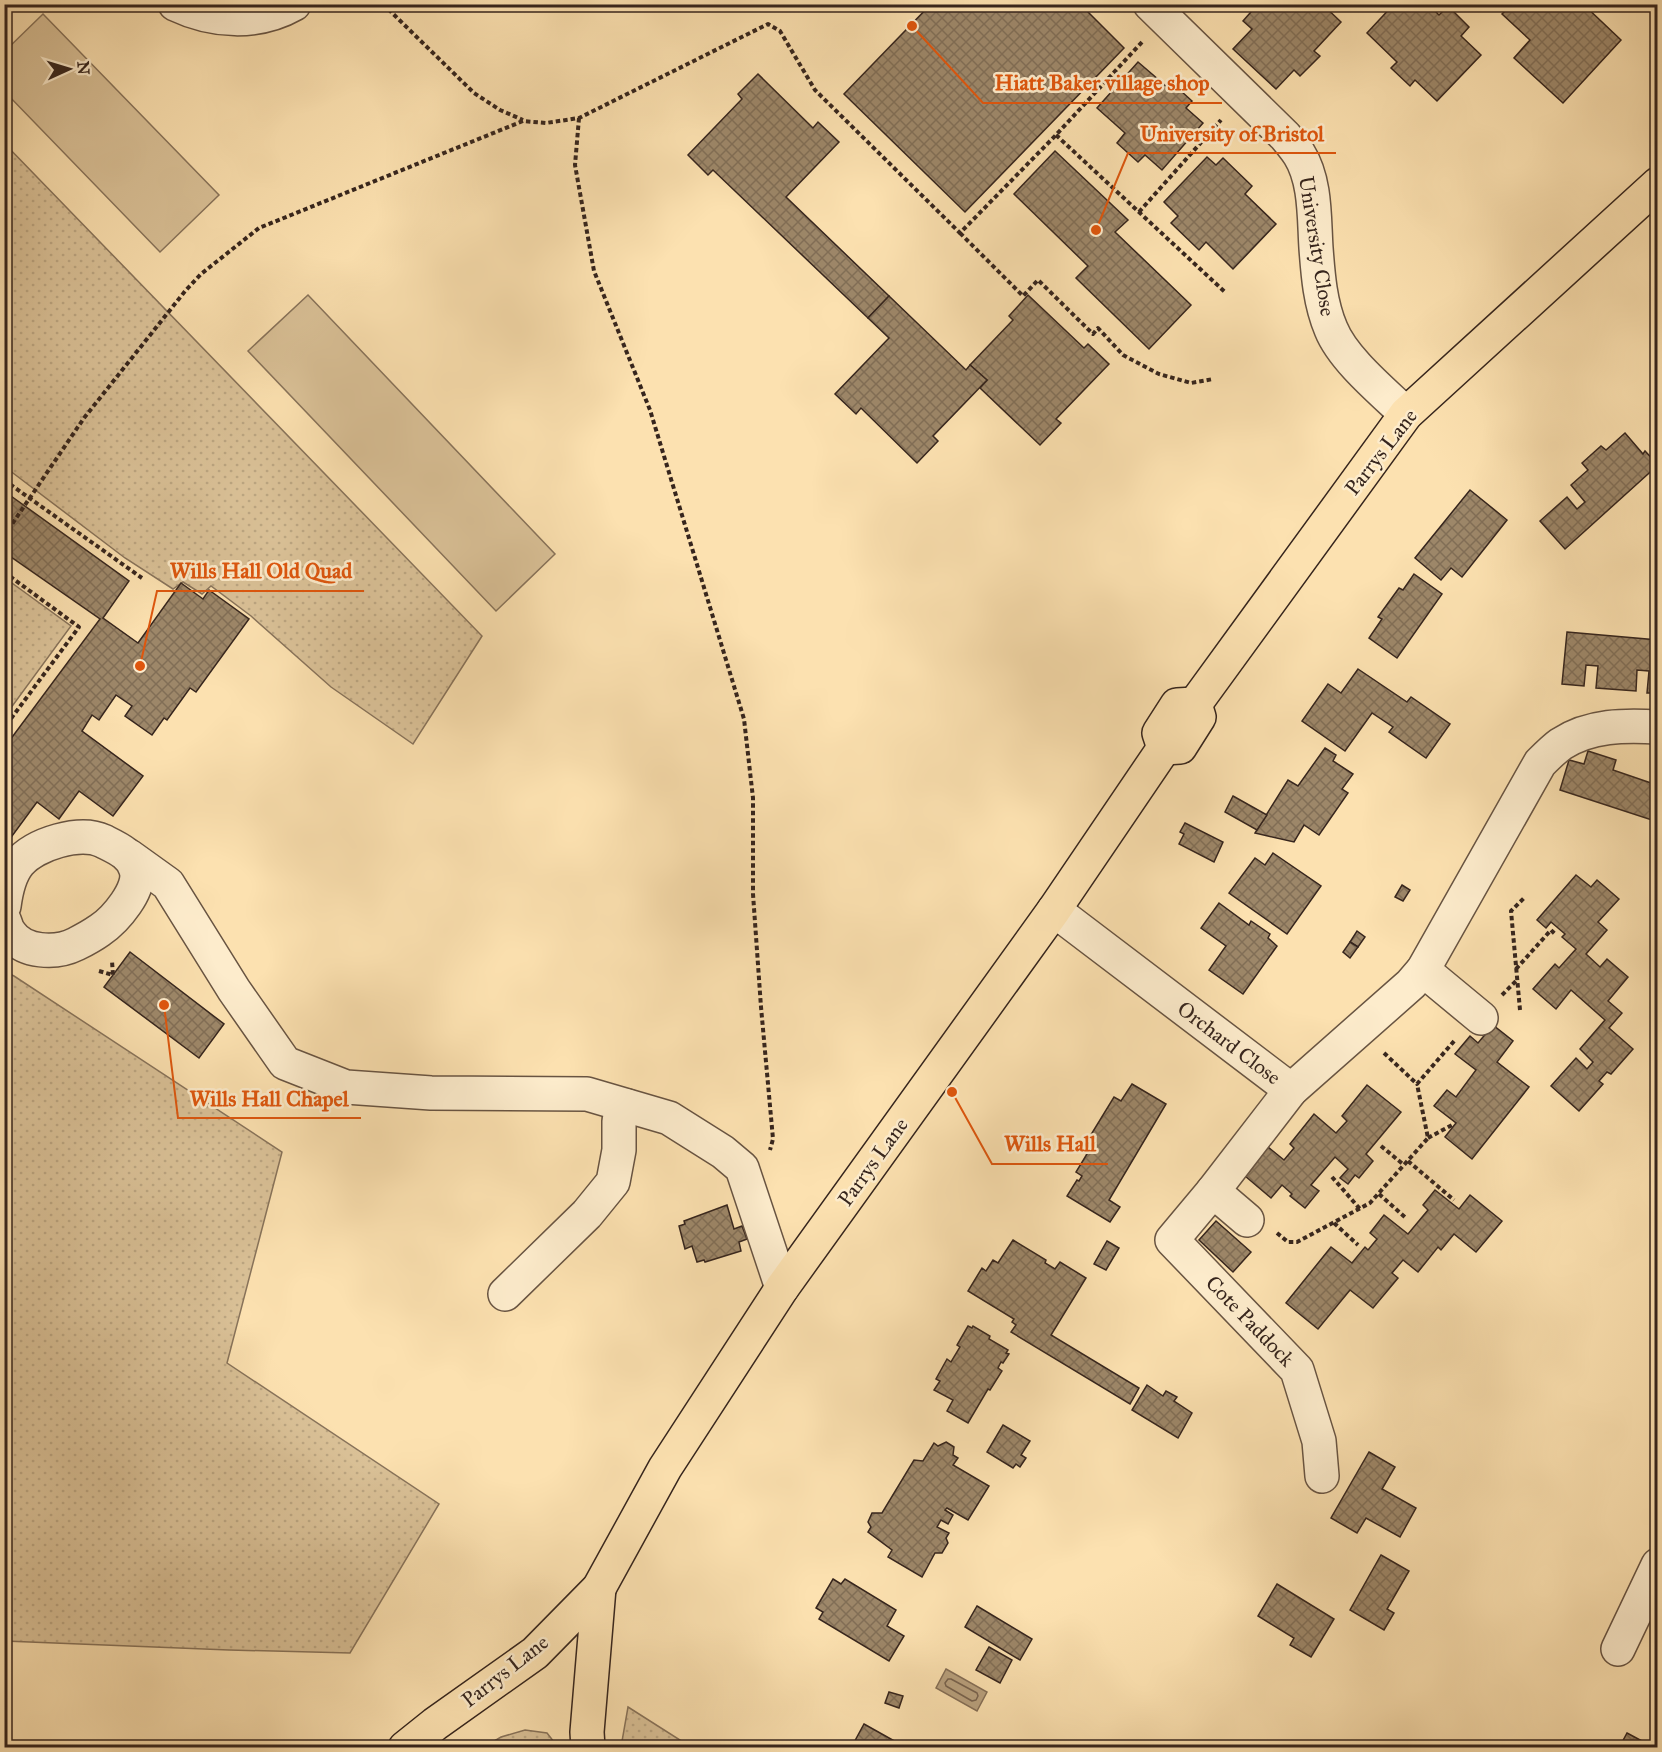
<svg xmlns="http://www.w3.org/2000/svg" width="1662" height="1752" font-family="'IM FELL Great Primer',serif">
  <defs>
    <pattern id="grass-dots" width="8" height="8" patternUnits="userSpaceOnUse" patternTransform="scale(1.5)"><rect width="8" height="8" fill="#dac197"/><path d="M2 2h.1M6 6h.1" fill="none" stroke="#bca682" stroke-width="1.8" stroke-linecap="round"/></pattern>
    <pattern id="building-cross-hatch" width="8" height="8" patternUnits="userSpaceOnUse" patternTransform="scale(1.5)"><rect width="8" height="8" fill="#9d8769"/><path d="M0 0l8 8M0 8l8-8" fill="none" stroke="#816e56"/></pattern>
  </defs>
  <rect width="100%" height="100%" fill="#fce1b0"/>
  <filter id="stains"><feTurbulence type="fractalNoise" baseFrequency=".00333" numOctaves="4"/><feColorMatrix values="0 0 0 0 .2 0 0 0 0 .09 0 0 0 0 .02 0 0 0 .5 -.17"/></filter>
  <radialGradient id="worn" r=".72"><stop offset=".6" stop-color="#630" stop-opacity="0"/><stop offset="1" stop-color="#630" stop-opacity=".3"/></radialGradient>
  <g fill="url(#grass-dots)" stroke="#88735a" stroke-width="1.5">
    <polygon points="4,143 482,636 413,744 331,687 251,616 211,586 202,594 183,582 173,589 125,558 5,467"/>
    <polygon points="5,578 71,626 5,716"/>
    <polygon points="5,972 14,976 282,1152 227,1363 439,1504 350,1653 229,1650 5,1641"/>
    <polygon points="628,1707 691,1747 621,1747"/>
    <polygon points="525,1730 547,1733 558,1747 484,1747 501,1737"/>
  </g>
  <g fill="#dac197" stroke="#88735a" stroke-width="1.5">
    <polygon points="43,14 219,195 160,252 5,92 5,51"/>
    <polygon points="308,295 555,554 496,611 248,351"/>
  </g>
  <polygon fill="#b9a17e" stroke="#856f57" stroke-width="1.5" points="946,1669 987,1692 977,1711 936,1688"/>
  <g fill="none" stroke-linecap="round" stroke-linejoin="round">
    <polygon stroke="#78634e" stroke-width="1.5" points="948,1679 951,1679 977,1693 978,1696 976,1700 972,1701 946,1686 945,1683"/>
  </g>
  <g fill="url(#building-cross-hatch)" stroke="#36251d" stroke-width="1.5">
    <polygon points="931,4 1080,4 1124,48 965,212 844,94"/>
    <polygon points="1258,4 1267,4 1270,8 1273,4 1322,4 1341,22 1314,51 1320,56 1300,76 1294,70 1276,89 1233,49 1252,29 1243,21"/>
    <polygon points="1394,4 1428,4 1439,15 1448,6 1469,27 1461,36 1481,55 1437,101 1415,80 1410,86 1391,68 1397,62 1367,33"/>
    <polygon points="1504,4 1583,4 1621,40 1563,103 1514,58 1530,40 1502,14 1508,8"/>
    <polygon points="1138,62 1166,86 1170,81 1192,101 1186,108 1203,123 1162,170 1145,155 1138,162 1117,143 1125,133 1097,108"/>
    <polygon points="758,74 813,128 818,122 839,142 786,197 889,296 868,318 713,170 708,175 688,155 742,99 738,94"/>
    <polygon points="1055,151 1128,220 1115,232 1191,305 1149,349 1076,278 1088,266 1014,194"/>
    <polygon points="1207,157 1216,165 1223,158 1252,186 1245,194 1276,224 1233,269 1206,242 1199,250 1171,223 1178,216 1164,202"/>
    <polygon points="1028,295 1084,348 1088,344 1109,364 1056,419 1061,423 1040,445 980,388 987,380 970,365 1013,320 1009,316"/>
    <polygon points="889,296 966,370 970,365 987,380 933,436 938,441 917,463 861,408 856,414 835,394 889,338 868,318"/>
    <polygon points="1625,433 1643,454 1645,451 1658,465 1565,549 1540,521 1567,497 1577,509 1585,502 1571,485 1588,470 1582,463 1601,446 1606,450"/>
    <polygon points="1470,490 1507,520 1462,577 1451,568 1441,580 1415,558"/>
    <polygon points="4,491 129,581 103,618 138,643 181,583 203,599 209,590 249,619 196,692 190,688 167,720 164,718 152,735 125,716 132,706 116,695 99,720 92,715 82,731 143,776 113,816 79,791 59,819 37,802 4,847 4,748 100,619 4,552"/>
    <polygon points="1414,574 1442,594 1397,658 1369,638 1382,619 1378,617 1399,588 1403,590"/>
    <polygon points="1567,632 1658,640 1658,693 1647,693 1649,671 1637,670 1636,691 1596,688 1598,666 1586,665 1584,686 1562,684"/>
    <polygon points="1358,669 1407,702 1411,697 1450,724 1426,758 1389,732 1393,727 1372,713 1345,751 1302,721 1328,684 1341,693"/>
    <polygon points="1325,748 1336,755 1333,761 1353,774 1342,789 1348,793 1319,835 1304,825 1294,842 1255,833 1288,780 1298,786"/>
    <polygon points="1588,751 1616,760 1613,770 1651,783 1655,770 1658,770 1658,822 1560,790 1569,760 1584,764"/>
    <polygon points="1233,796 1267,815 1257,830 1225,812"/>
    <polygon points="1185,823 1223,842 1214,862 1179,844 1184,834 1180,832"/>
    <polygon points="1273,853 1321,886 1287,934 1229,893 1255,858 1265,865"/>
    <polygon points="1576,875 1591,887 1597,880 1619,899 1598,922 1607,930 1586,954 1600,967 1607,959 1628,977 1608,1001 1622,1013 1609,1028 1633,1049 1611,1074 1607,1072 1599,1081 1603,1084 1579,1111 1551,1086 1576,1058 1587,1069 1593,1062 1580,1049 1605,1020 1571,990 1556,1009 1533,989 1555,964 1559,968 1576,949 1562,937 1565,934 1551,922 1546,928 1537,920"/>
    <polygon points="1402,885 1410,890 1403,901 1395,897"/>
    <polygon points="1219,903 1249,925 1251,921 1270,934 1268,938 1277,946 1243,994 1209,970 1226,946 1201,928"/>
    <polygon points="1357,931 1365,937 1358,947 1350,942"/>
    <polygon points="1350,942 1358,947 1350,958 1343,952"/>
    <polygon points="130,952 224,1024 199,1058 104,987"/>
    <polygon points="1493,1025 1513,1041 1497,1062 1529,1087 1472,1159 1445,1137 1456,1123 1434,1106 1447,1090 1456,1097 1476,1070 1455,1054 1470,1036 1478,1043"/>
    <polygon points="1132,1084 1166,1104 1109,1200 1120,1207 1110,1222 1067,1196 1077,1180 1079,1181 1082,1176 1076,1172 1087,1154 1081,1151 1114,1097 1121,1101"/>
    <polygon points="1367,1085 1401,1112 1366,1154 1373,1161 1359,1178 1355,1175 1348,1184 1340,1178 1348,1169 1335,1157 1311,1185 1319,1191 1305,1208 1290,1196 1292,1194 1282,1185 1271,1198 1245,1176 1268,1147 1284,1160 1294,1148 1290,1144 1314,1114 1336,1133 1347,1121 1342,1116"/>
    <polygon points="1435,1190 1459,1209 1470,1195 1502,1221 1476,1252 1454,1234 1441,1250 1438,1247 1418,1272 1403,1260 1392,1273 1398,1278 1373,1308 1350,1290 1318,1329 1286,1303 1331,1247 1352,1263 1365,1247 1368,1250 1377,1239 1370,1233 1384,1215 1408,1234 1428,1210 1423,1205"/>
    <polygon points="727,1205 734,1229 742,1226 747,1239 739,1242 741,1251 705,1262 704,1260 697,1262 692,1246 685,1249 679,1226 685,1224 684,1221"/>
    <polygon points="1216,1221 1251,1252 1233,1272 1199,1240"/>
    <polygon points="1013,1240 1046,1260 1045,1263 1055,1269 1060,1262 1086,1278 1051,1335 1139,1388 1130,1404 1011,1332 1016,1325 1012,1322 1014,1319 968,1291 982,1268 986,1271 993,1260 998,1263"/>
    <polygon points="1107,1241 1119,1248 1106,1270 1094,1264"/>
    <polygon points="968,1326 972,1328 973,1326 990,1336 989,1339 1008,1350 1006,1353 1009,1354 1003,1363 1001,1362 998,1368 1002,1371 990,1390 988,1389 968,1423 947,1411 953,1400 934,1390 940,1381 936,1379 947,1359 951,1362 960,1347 957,1345"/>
    <polygon points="1147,1385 1163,1396 1166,1391 1177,1397 1174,1401 1192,1413 1178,1438 1132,1410"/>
    <polygon points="1003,1425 1030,1441 1021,1455 1026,1458 1020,1467 1016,1464 1013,1468 987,1452"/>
    <polygon points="946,1442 954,1447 953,1455 958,1458 953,1465 989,1486 968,1520 947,1508 945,1510 953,1515 948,1524 941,1520 937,1527 949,1533 946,1538 948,1543 942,1553 935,1553 922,1577 888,1557 892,1550 868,1532 871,1527 868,1522 872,1513 882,1513 914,1460 923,1461 934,1443 938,1446"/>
    <polygon points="1369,1452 1395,1467 1382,1489 1416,1508 1400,1537 1366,1518 1357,1533 1331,1518"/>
    <polygon points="1381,1555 1409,1571 1387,1609 1394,1613 1384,1630 1350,1610"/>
    <polygon points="833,1579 841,1584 845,1579 896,1610 887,1626 904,1636 889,1661 819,1619 823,1612 816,1608"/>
    <polygon points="1277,1584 1334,1619 1311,1657 1290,1645 1294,1638 1258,1616"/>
    <polygon points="977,1606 1032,1639 1020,1660 965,1627"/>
    <polygon points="989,1647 1012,1660 1000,1683 976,1670"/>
    <polygon points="889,1692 903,1696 899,1708 885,1703"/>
    <polygon points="864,1724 907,1748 851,1748"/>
    <polygon points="1627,1733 1655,1748 1619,1748"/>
  </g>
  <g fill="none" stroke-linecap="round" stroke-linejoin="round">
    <defs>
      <g id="minor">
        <path d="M175 4C213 22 257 25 294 4"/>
        <path d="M1150 4 1285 136C1290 142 1295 148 1299 154 1316 181 1314 218 1316 248 1318 275 1320 303 1331 329 1343 359 1382 391 1406 414"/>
        <polyline points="129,856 168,884 234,990 285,1063 346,1087 431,1093 587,1094 669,1118 723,1152 742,1168 782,1288"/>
        <path d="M4 906C6 891 9 875 19 863 35 844 80 830 103 841 117 848 132 854 136 870 142 889 115 920 100 930 93 935 84 940 76 944 56 954 23 953 10 933 7 930 6 924 4 920"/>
        <polyline points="1054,910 1291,1090"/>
        <polyline points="1423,970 1481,1018"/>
        <polyline points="1213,1191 1247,1220"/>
        <polyline points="505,1294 587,1214 613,1182 619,1150 619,1121 627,1106"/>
        <path d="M1322 1476 1319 1441 1297 1370 1172 1240 1213 1191 1291 1090 1411 984 1423 970 1540 763C1547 756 1554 749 1561 744 1590 725 1625 725 1658 727"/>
        <polyline points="1618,1649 1658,1565"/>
      </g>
      <g id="major">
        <polyline points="1195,704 1406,414 1658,184"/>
        <polyline points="1164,748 1159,733 1177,705 1195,704"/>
        <polyline points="1164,748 1180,747 1199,717 1195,704"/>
        <polyline points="405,1748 435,1724 535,1653 599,1588 665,1468 782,1288 1054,910 1164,748"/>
        <polyline points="588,1748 587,1732 599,1588"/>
      </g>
    </defs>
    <use href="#minor" stroke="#685442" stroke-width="36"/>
    <use href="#major" stroke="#36251d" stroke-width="36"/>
    <g stroke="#36251d" stroke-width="4" stroke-dasharray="4.5 3" stroke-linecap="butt">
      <polyline points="383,4 474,93 500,110 523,120"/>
      <polyline points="579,118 575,165 594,271 650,410 744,719 753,798 753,894 761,1007 773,1139 770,1150"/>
      <polyline points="1056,135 1226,293"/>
      <polyline points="1139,212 1221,120"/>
      <polyline points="960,233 1023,296 1038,280 1093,334 1098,328 1123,355 1159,374 1191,383 1213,379"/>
      <polyline points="4,480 142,578"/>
      <polyline points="4,536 84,418 186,290 201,274 259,228 523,121 546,123 579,118 768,24 780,31 815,90 960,233 1056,135 1143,41"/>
      <polyline points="4,572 79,627 4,728"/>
      <polyline points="1516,969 1551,930 1556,935"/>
      <polyline points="99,971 113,975 112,961"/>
      <polyline points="1502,995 1517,980"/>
      <polyline points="1520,1010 1511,911 1525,897"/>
      <polyline points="1384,1053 1417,1084 1455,1040"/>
      <polyline points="1428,1138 1452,1125"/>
      <polyline points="1381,1146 1404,1165"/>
      <polyline points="1408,1161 1454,1200"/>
      <polyline points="1332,1177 1360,1209"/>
      <polyline points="1379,1194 1406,1218"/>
      <polyline points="1334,1223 1358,1245"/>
      <polyline points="1277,1233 1288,1242 1297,1242 1370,1203 1378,1194 1428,1138 1417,1084"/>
    </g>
    <use href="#minor" stroke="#fdeccc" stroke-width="33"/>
    <use href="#major" stroke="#fce1b0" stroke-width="33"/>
  </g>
  <g text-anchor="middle" stroke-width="5" stroke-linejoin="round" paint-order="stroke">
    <g font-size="21" fill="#36251d" stroke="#fdeccc">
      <text transform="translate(1317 246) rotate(81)" y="7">University Close</text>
      <text transform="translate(1381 452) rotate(-52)" y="7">Parrys Lane</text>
      <text transform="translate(1229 1043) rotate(37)" y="7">Orchard Close</text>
      <text transform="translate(873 1162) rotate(-54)" y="7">Parrys Lane</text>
      <text transform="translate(1250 1321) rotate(46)" y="7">Cote Paddock</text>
      <text transform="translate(505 1671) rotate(-38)" y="7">Parrys Lane</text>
    </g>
  </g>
  <path fill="none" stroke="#df560d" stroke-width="2" d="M912 26L983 103H1222M1096 230L1128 153H1336M140 666L157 591H364M164 1005L178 1118H361M952 1092L992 1164H1108"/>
  <g fill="#df560d" stroke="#fdeccc" stroke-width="2">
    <circle cx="912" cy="26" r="6"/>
    <circle cx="1096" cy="230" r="6"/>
    <circle cx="140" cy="666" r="6"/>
    <circle cx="164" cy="1005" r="6"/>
    <circle cx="952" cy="1092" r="6"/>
  </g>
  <g font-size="22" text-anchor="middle" font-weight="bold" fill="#df560d" stroke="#fdeccc" stroke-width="5" stroke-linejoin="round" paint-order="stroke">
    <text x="1102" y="90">Hiatt Baker village shop</text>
    <text x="1232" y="141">University of Bristol</text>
    <text x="261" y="578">Wills Hall Old Quad</text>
    <text x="269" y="1106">Wills Hall Chapel</text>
    <text x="1050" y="1151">Wills Hall</text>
  </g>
  <rect width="1662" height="1752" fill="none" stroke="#fce1b0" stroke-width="24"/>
  <rect x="6" y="6" width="1650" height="1740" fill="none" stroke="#36251d" stroke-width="3"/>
  <rect x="12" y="12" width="1638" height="1728" fill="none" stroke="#36251d" stroke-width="1.5"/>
  <g transform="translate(69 69) rotate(86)" stroke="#fdeccc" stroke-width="4.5" paint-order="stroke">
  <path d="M0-4.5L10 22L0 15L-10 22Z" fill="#36251d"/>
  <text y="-9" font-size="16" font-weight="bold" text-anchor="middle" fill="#36251d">N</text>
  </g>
  <rect width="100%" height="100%" filter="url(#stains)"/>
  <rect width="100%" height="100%" fill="url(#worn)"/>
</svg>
